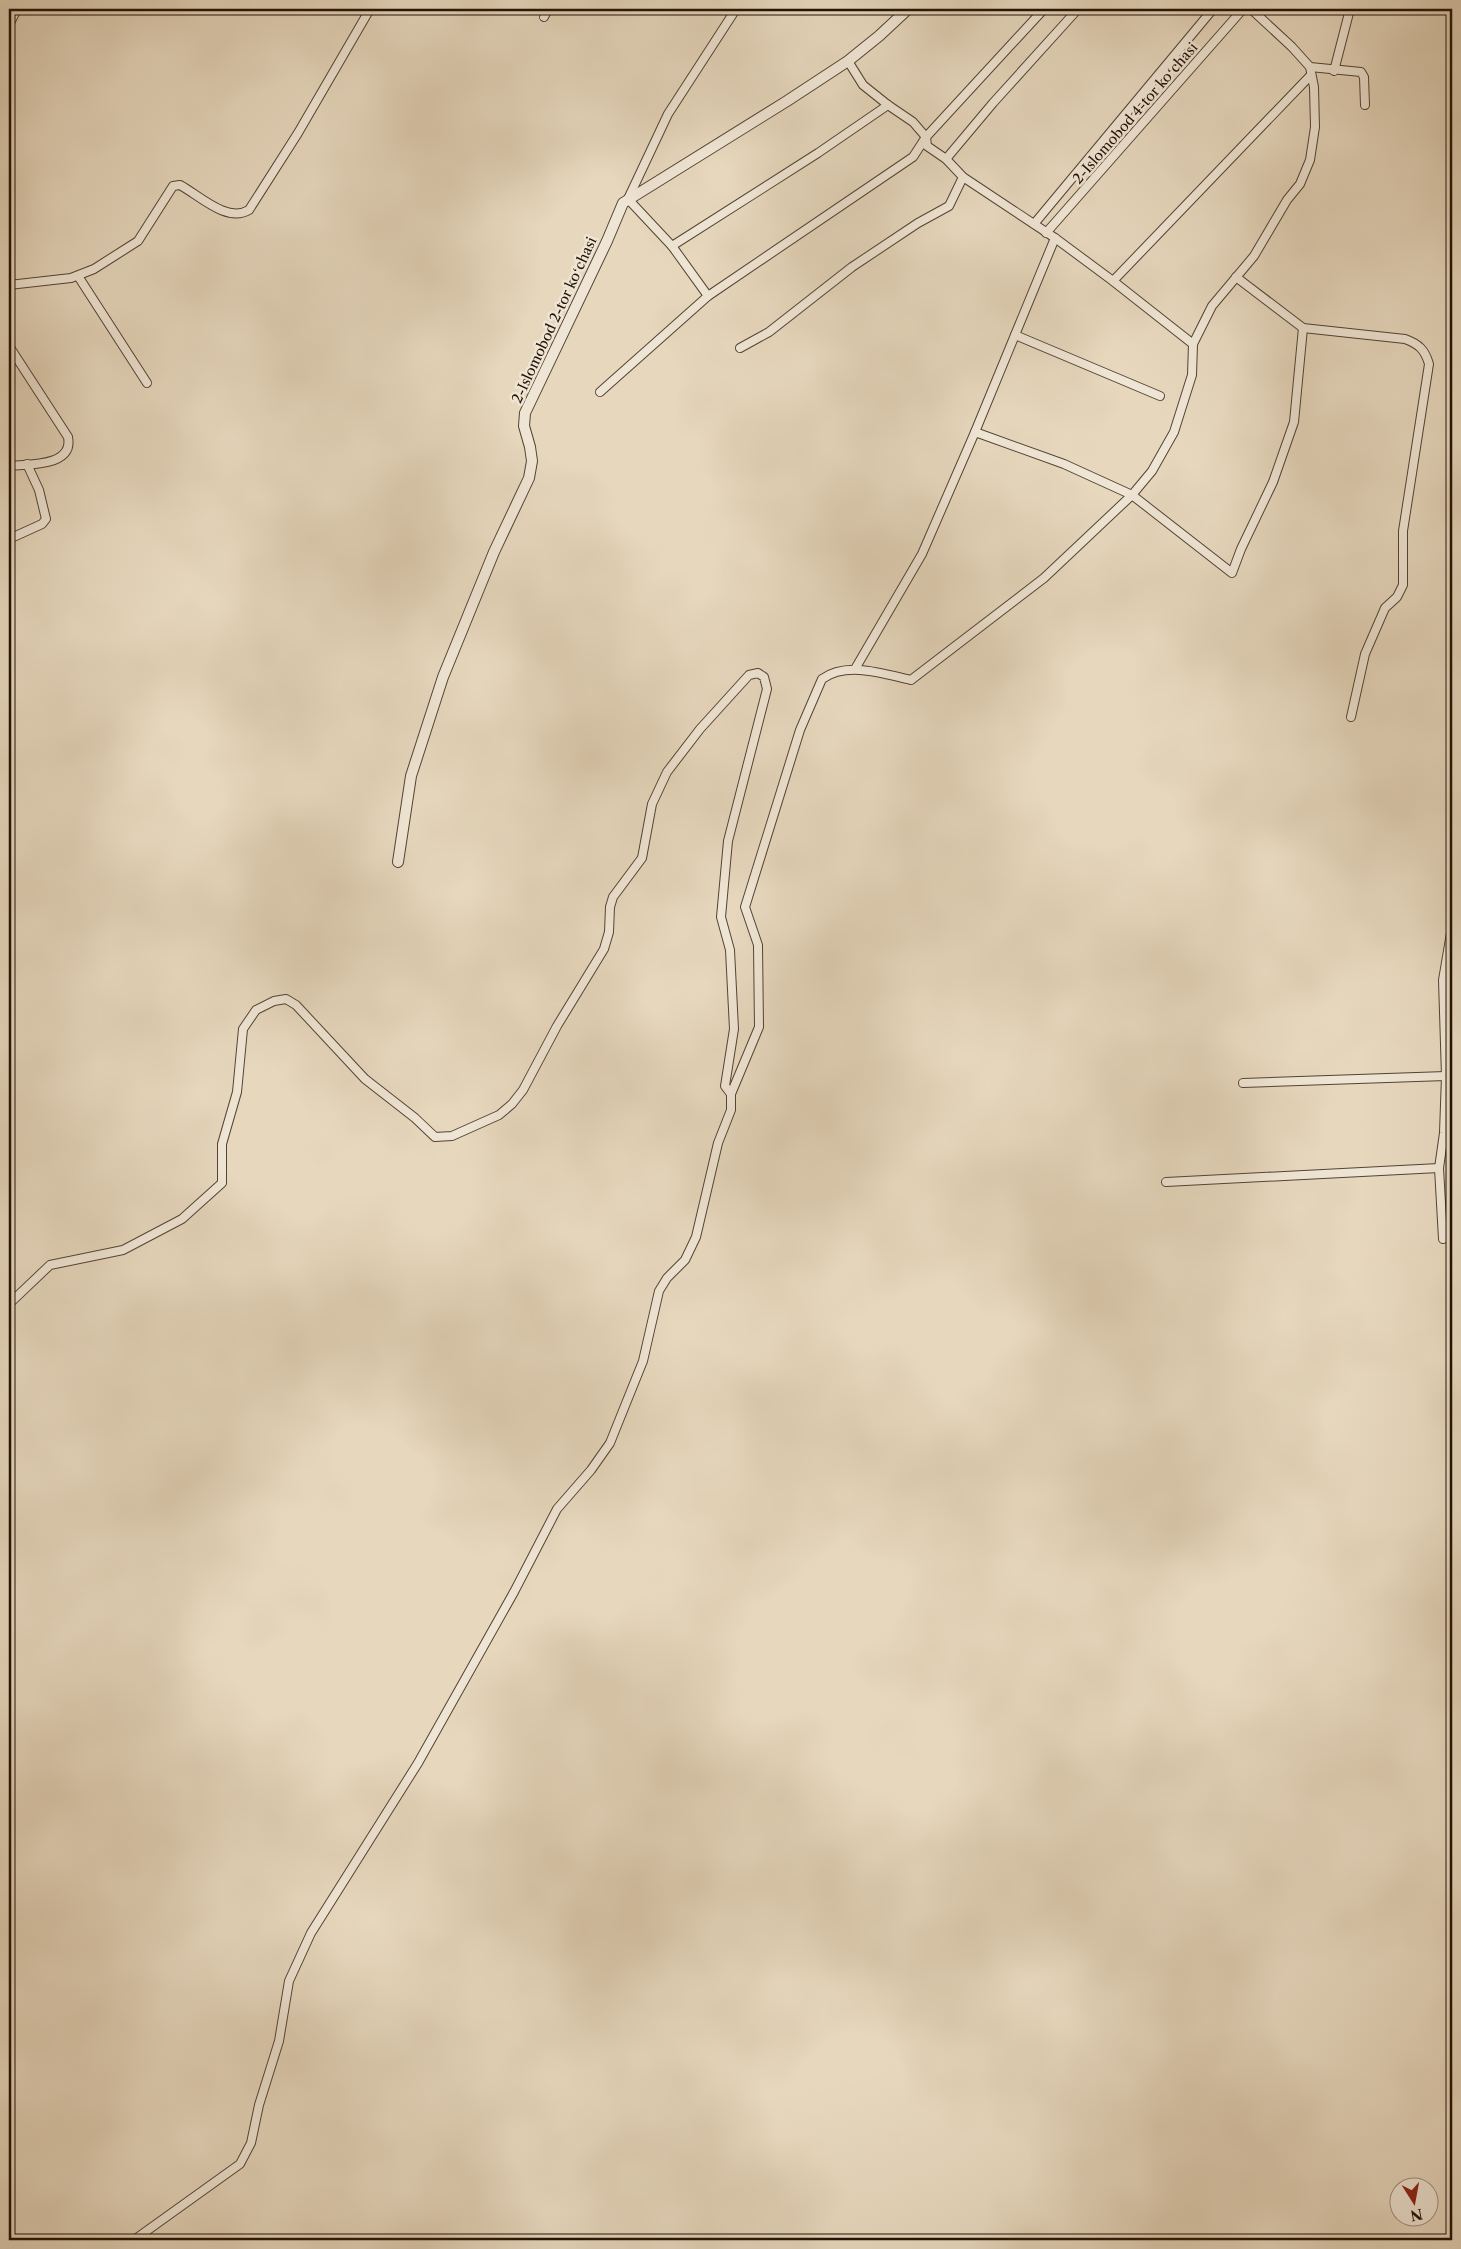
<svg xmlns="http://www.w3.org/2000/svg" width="1461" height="2249" font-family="'Libre Caslon Text',serif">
  <rect width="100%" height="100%" fill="#e6d7bd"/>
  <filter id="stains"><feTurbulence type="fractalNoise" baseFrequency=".004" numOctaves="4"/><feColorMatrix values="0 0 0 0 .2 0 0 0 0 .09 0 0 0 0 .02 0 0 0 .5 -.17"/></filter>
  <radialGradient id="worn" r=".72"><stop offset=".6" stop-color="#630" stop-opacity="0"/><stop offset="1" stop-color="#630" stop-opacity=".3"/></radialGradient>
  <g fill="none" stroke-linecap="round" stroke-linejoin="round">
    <defs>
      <g id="minor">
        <polyline points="544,17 548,9"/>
        <polyline points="9,25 17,9"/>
        <polyline points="848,61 863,85 888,105 913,122 926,137"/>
        <polyline points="1310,67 1361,72 1364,77 1365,105"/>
        <polyline points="1334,71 1350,9"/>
        <polyline points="926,137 927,146 946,159 963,177 1055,238 1113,281 1193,344"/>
        <polyline points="946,159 993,103 1078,9"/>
        <polyline points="1034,224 1213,9"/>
        <polyline points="1046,233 1243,9"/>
        <polyline points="672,246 818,153 888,105"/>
        <polyline points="78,276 147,383"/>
        <path d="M1236 277 1303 328 1405 339C1419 344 1425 350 1429 364L1403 531V585L1397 597 1385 608 1365 654 1351 717"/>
        <polyline points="1113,281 1311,75"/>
        <path d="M9 285 71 278 94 269 138 241 173 186 180 185C200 196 227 223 249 210L298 133 370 9"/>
        <polyline points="708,296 672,246 628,199 668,114 736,9"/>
        <polyline points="1015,335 1160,396"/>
        <path d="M9 346 68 437C74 467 28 464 9 466"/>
        <polyline points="740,348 769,332 852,267 918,223 949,206 963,177"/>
        <polyline points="600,392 708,296 913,157 926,137 1044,9"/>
        <polyline points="975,432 1055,238"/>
        <polyline points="9,539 42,524 46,519 39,490 27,464"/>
        <polyline points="855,669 922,554 975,432 1064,464 1132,495 1232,573 1241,549 1273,482 1294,422 1303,328"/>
        <polyline points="1243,1083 1446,1076"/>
        <path d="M731 1094 759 1027 758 945 745 907 800 730 822 679C847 661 884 674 911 680L1044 578 1132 495 1152 471 1174 432 1192 375 1193 344 1212 306 1254 256 1287 200 1300 184 1310 160 1315 127 1314 87 1310 67 1292 47 1251 9"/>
        <polyline points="1166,1182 1439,1168"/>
        <polyline points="1443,1239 1439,1168 1444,1133 1446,1076 1443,980 1452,927"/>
        <polyline points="9,1304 50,1265 123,1250 182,1219 222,1183 222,1144 237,1092 243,1029 256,1010 274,1001 286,999 296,1005 365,1079 415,1118 435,1137 452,1136 499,1115 512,1104 523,1090 557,1026 604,949 609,932 610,907 613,897 642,858 652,804 667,772 700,729 749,675 758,673 764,677 767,689 728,841 721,917 730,950 734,1029 725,1086 731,1094 731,1110 718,1143 696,1237 685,1260 667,1278 659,1291 643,1361 610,1443 591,1470 557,1509 514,1592 418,1763 311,1933 289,1981 279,2041 259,2105 251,2143 240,2164 134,2240"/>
      </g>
      <polyline id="tertiary" points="398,862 411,776 443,677 494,552 529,478 532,461 530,447 524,426 525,413 607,241 623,203 787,101 848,61 879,36 908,9"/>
    </defs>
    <use href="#minor" stroke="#534334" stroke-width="10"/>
    <use href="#tertiary" stroke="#534334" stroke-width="12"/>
    <use href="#minor" stroke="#efe5d4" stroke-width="8"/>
    <use href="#tertiary" stroke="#efe5d4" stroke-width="10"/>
  </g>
  <g text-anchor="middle" stroke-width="5" stroke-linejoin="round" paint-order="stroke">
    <g font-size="14" fill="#221206" stroke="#efe5d4">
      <text transform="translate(1135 113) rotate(-49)" y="5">2-Islomobod 4-tor koʻchasi</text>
      <text transform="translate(554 320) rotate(-65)" y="5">2-Islomobod 2-tor koʻchasi</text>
    </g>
  </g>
  <rect width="1461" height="2249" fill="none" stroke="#e6d7bd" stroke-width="30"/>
  <rect x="10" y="10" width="1441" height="2229" fill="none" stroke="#221206" stroke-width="2.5"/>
  <rect x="15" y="15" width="1431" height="2219" fill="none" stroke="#221206"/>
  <g transform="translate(1414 2202) rotate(169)"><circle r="24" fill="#efe5d4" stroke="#9d9182"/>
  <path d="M0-4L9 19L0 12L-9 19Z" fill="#8f2418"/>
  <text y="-8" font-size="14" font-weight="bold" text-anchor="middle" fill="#221206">N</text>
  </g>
  <rect width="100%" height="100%" filter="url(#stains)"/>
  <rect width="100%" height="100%" fill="url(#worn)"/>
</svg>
